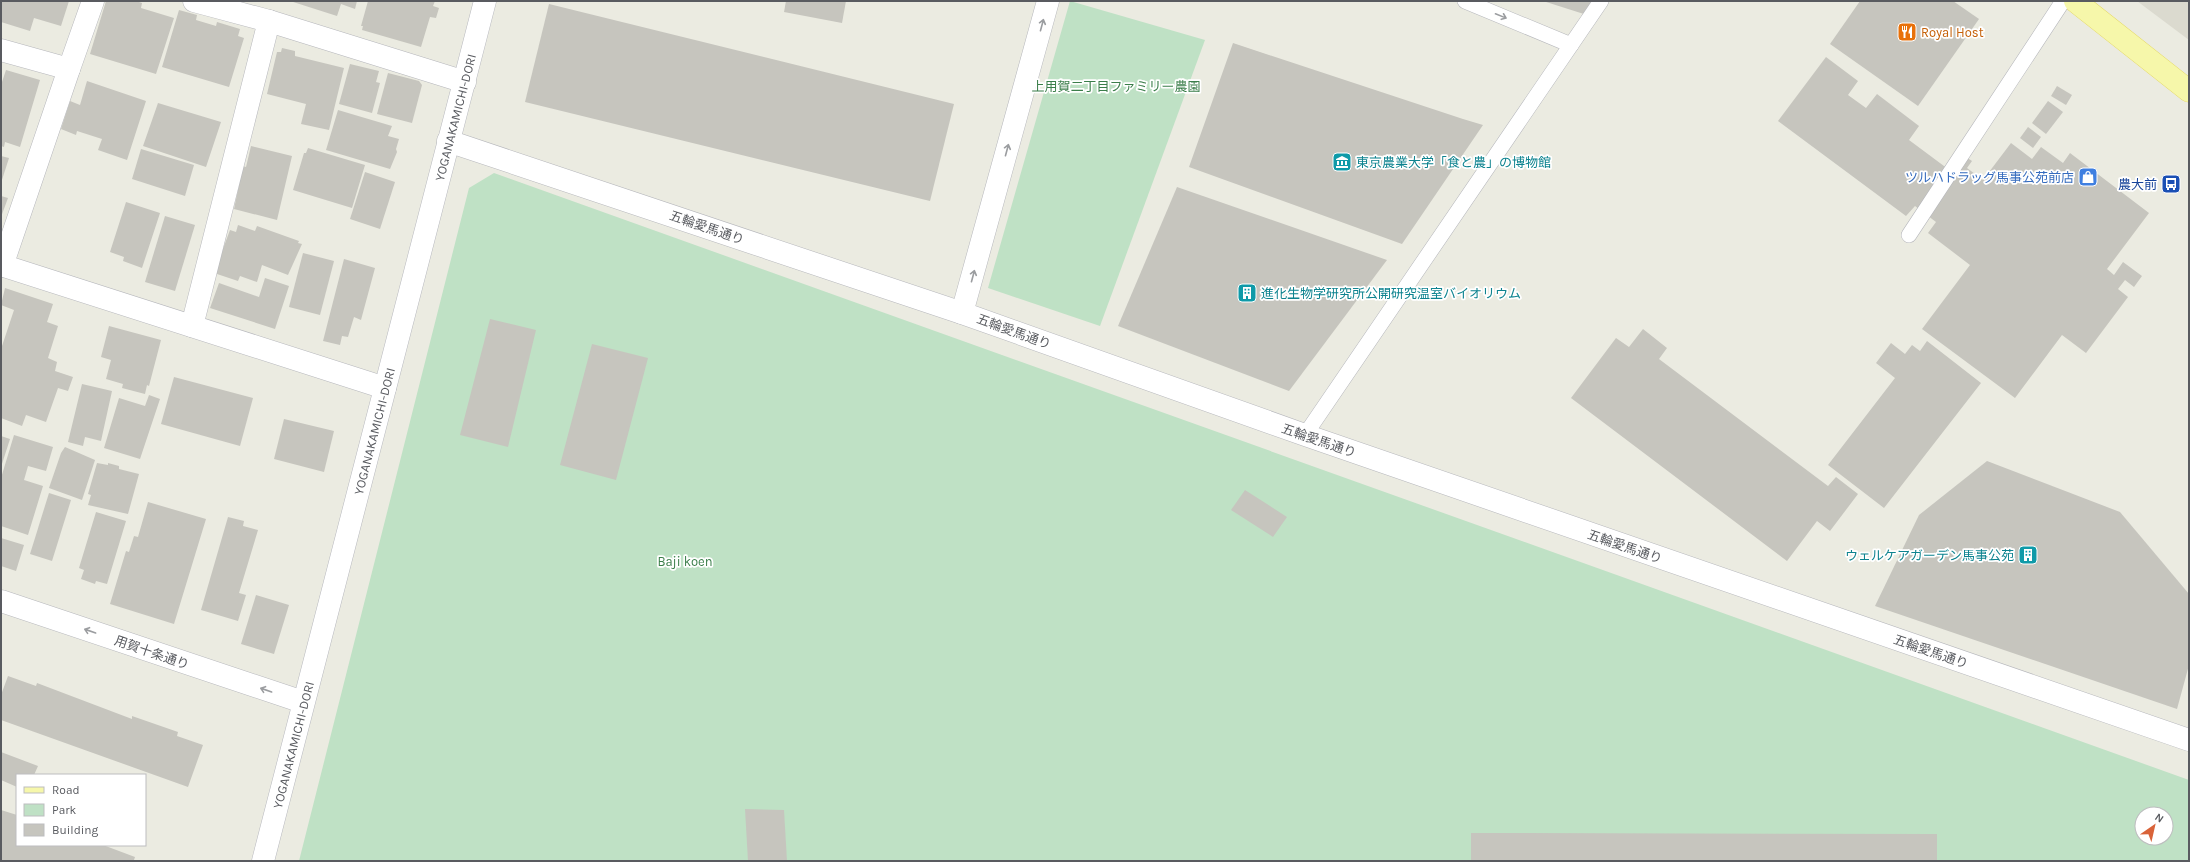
<svg xmlns="http://www.w3.org/2000/svg" width="2190" height="862" font-family="Karla,'Noto Sans JP',sans-serif">
  <rect width="100%" height="100%" fill="#ebebe1"/>
  <polygon fill="#dbdacf" points="2137,1 2189,1 2189,40"/>
  <g fill="#bfe1c5" fill-rule="evenodd">
    <polygon points="1070,1 1205,40 1100,326 988,288"/>
    <path d="M494 173 2189 780V861H299L469 188ZM2142 814H2166V838H2142Z"/>
  </g>
  <g fill="#c6c5be">
    <polygon points="1,1 69,1 61,26 34,18 30,31 1,22"/>
    <polygon points="106,1 136,1 142,3 141,8 174,18 156,74 90,54"/>
    <polygon points="290,1 357,1 355,9 341,4 337,16"/>
    <polygon points="368,1 435,1 433,6 439,8 436,18 430,17 421,47 362,30 363,26 361,26"/>
    <polygon points="786,1 846,1 842,23 784,12"/>
    <polygon points="1543,1 1591,1 1587,15"/>
    <polygon points="1860,1 1953,1 1979,19 1918,106 1830,44"/>
    <polygon points="549,4 954,104 930,201 525,102"/>
    <polygon points="179,10 197,15 196,20 216,26 217,22 240,29 238,36 244,38 229,87 162,67"/>
    <polygon points="1233,43 1463,119 1483,125 1402,244 1189,167"/>
    <polygon points="282,48 295,51 295,56 344,68 329,130 301,124 306,104 267,94 277,52 281,52"/>
    <polygon points="1826,57 1858,81 1848,95 1866,108 1877,94 1919,126 1909,140 1948,169 1960,153 1972,161 1967,168 1983,180 2011,143 2032,159 2041,147 2063,163 2070,153 2149,213 2107,269 2114,275 2123,262 2142,276 2134,287 2125,280 2118,289 2128,297 2086,353 2062,335 2015,398 1922,329 1970,265 1928,233 1936,222 1915,206 1906,216 1778,121"/>
    <polygon points="350,64 379,71 376,82 380,83 372,113 339,104"/>
    <polygon points="6,70 40,80 20,147 5,142 4,147 1,146 1,85"/>
    <polygon points="388,73 419,81 422,85 412,123 377,114"/>
    <polygon points="87,81 146,101 127,160 98,150 102,139 77,131 76,135 61,129 70,101 80,105"/>
    <polygon points="2057,86 2072,95 2066,105 2051,96"/>
    <polygon points="2048,101 2063,112 2046,134 2032,123"/>
    <polygon points="158,103 221,122 206,167 143,146"/>
    <polygon points="338,110 392,126 388,136 399,139 396,149 397,152 390,169 326,150"/>
    <polygon points="2028,127 2041,137 2033,148 2020,138"/>
    <polygon points="251,146 292,156 277,220 234,209 243,166 246,167"/>
    <polygon points="308,148 365,165 352,208 293,190 304,153 306,153"/>
    <polygon points="141,149 194,165 185,196 132,179"/>
    <polygon points="1,156 9,158 1,183"/>
    <polygon points="365,172 395,182 380,229 350,219"/>
    <polygon points="1177,187 1387,260 1289,391 1118,326"/>
    <polygon points="1,196 8,198 1,217"/>
    <polygon points="126,202 160,213 142,268 123,261 124,257 110,252"/>
    <polygon points="165,216 195,225 175,291 145,282"/>
    <polygon points="238,225 255,231 257,226 299,241 298,243 302,244 288,275 262,265 257,282 240,276 238,281 214,273 230,230 236,232"/>
    <polygon points="303,253 334,261 320,315 289,307"/>
    <polygon points="344,259 375,268 361,320 354,317 348,337 342,336 340,345 323,341"/>
    <polygon points="265,278 289,286 275,329 210,308 219,283 259,297"/>
    <polygon points="5,288 53,304 47,322 58,326 48,358 57,362 55,371 73,377 68,391 58,388 46,422 26,415 22,426 1,418 1,349 14,310 1,305"/>
    <polygon points="490,319 536,330 508,447 460,435"/>
    <polygon points="109,326 161,340 149,386 147,385 145,394 122,388 123,384 106,379 111,360 101,357"/>
    <polygon points="1643,329 1667,348 1659,359 1828,486 1836,477 1858,494 1830,531 1817,521 1787,561 1571,398 1616,338 1629,347"/>
    <polygon points="1927,341 1981,383 1884,508 1828,465 1895,378 1876,363 1891,343 1905,354 1912,345 1920,351"/>
    <polygon points="592,344 648,358 616,480 560,465"/>
    <polygon points="174,377 253,398 240,446 161,424"/>
    <polygon points="82,384 112,391 101,441 85,437 83,446 68,442"/>
    <polygon points="149,395 160,399 140,459 104,448 119,398 145,406"/>
    <polygon points="284,419 334,431 324,472 274,459"/>
    <polygon points="14,435 53,447 46,471 28,466 24,480 43,486 28,535 1,526 1,478"/>
    <polygon points="1,436 10,439 1,467"/>
    <polygon points="65,447 95,460 82,500 49,488 61,453"/>
    <polygon points="1987,461 2120,512 2189,594 2189,665 2177,709 1875,606 1919,515"/>
    <polygon points="97,463 108,465 108,463 119,466 119,469 139,474 128,514 88,505 91,495 88,494"/>
    <polygon points="1245,490 1287,517 1273,537 1231,510"/>
    <polygon points="49,493 71,500 52,561 30,554"/>
    <polygon points="148,502 206,519 174,624 110,604 126,551 129,552 134,536 138,537"/>
    <polygon points="96,512 126,521 107,584 96,581 95,584 81,579 84,570 79,568"/>
    <polygon points="228,517 244,521 243,526 258,530 239,593 246,595 238,621 201,610"/>
    <polygon points="1,538 24,545 16,571 1,566"/>
    <polygon points="256,595 289,605 274,654 241,644"/>
    <polygon points="8,676 36,686 37,683 132,719 132,716 178,732 177,736 203,745 188,787 1,720 1,695"/>
    <polygon points="1,752 38,766 34,775 17,775 17,787 1,780"/>
    <polygon points="745,809 784,810 787,861 748,861"/>
    <polygon points="1,810 17,815 17,845 103,845 135,857 134,860 137,861 1,860"/>
    <polygon points="1471,833 1937,834 1937,861 1471,861"/>
  </g>
  <g fill="none" stroke-linecap="round" stroke-linejoin="round">
    <defs>
      <g id="lane">
        <polyline points="1465,1 1571,45"/>
        <polyline points="1909,235 2063,1"/>
        <polyline points="1305,435 1601,1"/>
      </g>
      <g id="street">
        <polyline points="194,1 269,21 465,82"/>
        <polyline points="1,50 69,69 93,1"/>
        <polyline points="448,141 962,313 1305,435 2189,740"/>
        <polyline points="1,265 385,388"/>
        <polyline points="2,266 69,69"/>
        <polyline points="962,313 1048,1"/>
        <polyline points="192,326 269,21"/>
        <polyline points="1,601 303,702"/>
      </g>
      <g id="secondary">
        <path id="s1" d="M263 861 485 1"/>
      </g>
      <polyline id="primary" points="2075,1 2189,91"/>
    </defs>
    <use href="#lane" stroke="#b6b7bc" stroke-width="16"/>
    <use href="#street" stroke="#b6b7bc" stroke-width="23"/>
    <use href="#secondary" stroke="#b7b8be" stroke-width="23"/>
    <use href="#primary" stroke="#e4d761" stroke-width="23"/>
    <use href="#lane" stroke="#fff" stroke-width="15"/>
    <use href="#street" stroke="#fff" stroke-width="22"/>
    <use href="#secondary" stroke="#fff" stroke-width="22"/>
    <use href="#primary" stroke="#f6f7aa" stroke-width="22"/>
  </g>
  <defs><path id="oneway-shaft" d="M-6 0H5M1.5-3L5.5 0L1.5 3" fill="none" stroke-width="1.6" stroke-linecap="round" stroke-linejoin="round"/></defs>
  <g stroke="#9b9da0">
    <use href="#oneway-shaft" transform="translate(1501 16) rotate(22)"/>
    <use href="#oneway-shaft" transform="translate(1042 25) rotate(-75)"/>
    <use href="#oneway-shaft" transform="translate(1007 150) rotate(-75)"/>
    <use href="#oneway-shaft" transform="translate(973 276) rotate(-75)"/>
    <use href="#oneway-shaft" transform="translate(90 631) rotate(-161)"/>
    <use href="#oneway-shaft" transform="translate(266 690) rotate(-161)"/>
  </g>
  <defs>
    <symbol id="restaurant-square" viewBox="-11 -11 22 22"><rect x="-9" y="-9" width="18" height="18" rx="4" fill="#e8710a" stroke="#fff"/><path d="M-5-6h1v4h1v-4h1v4h1v-4h1v5L-1.5 .5V6h-2V.5L-5-1ZM5-6V6H3V1.5H1.5Q1.5-4 5-6Z" fill="#fff"/></symbol>
    <symbol id="museum-square" viewBox="-11 -11 22 22"><rect x="-9" y="-9" width="18" height="18" rx="4" fill="#0f9aa8" stroke="#fff"/><path d="M0-6L6-3V-2H-6V-3ZM-5-1h2V3h-2ZM-1-1h2V3h-2ZM3-1h2V3H3ZM-6 4H6V6H-6Z" fill="#fff"/></symbol>
    <symbol id="shop-square" viewBox="-11 -11 22 22"><rect x="-9" y="-9" width="18" height="18" rx="4" fill="#3f7fe0" stroke="#fff"/><path d="M-5-2.5h2.3a2.7 3.5 0 0 1 5.4 0H5L5.5 6h-11ZM-1.5-2.5h3a1.5 2.3 0 0 0-3 0Z" fill="#fff"/></symbol>
    <symbol id="bus-square" viewBox="-11 -11 22 22"><rect x="-9" y="-9" width="18" height="18" rx="4" fill="#1a4fb4" stroke="#fff"/><path d="M-5-6H5V4H4V6H2V4H-2V6H-4V4H-5ZM-3.5-4V0h7V-4ZM-3.5 1.2v1.5H-2V1.2ZM2 1.2v1.5H3.5V1.2Z" fill="#fff"/></symbol>
    <symbol id="building-square" viewBox="-11 -11 22 22"><rect x="-9" y="-9" width="18" height="18" rx="4" fill="#0f9aa8" stroke="#fff"/><path d="M-4-6H4V6H1V3H-1V6H-4ZM-2.5-4.3h1.7v1.8h-1.7ZM.8-4.3h1.7v1.8H.8ZM-2.5-1h1.7V.8h-1.7ZM.8-1h1.7V.8H.8Z" fill="#fff"/></symbol>
  </defs>
  <g fill-rule="evenodd">
    <use href="#restaurant-square" x="1896" y="21" width="22" height="22"/>
    <use href="#museum-square" x="1331" y="151" width="22" height="22"/>
    <use href="#shop-square" x="2077" y="166" width="22" height="22"/>
    <use href="#bus-square" x="2160" y="173" width="22" height="22"/>
    <use href="#building-square" x="1236" y="282" width="22" height="22"/>
    <use href="#building-square" x="2017" y="544" width="22" height="22"/>
  </g>
  <g text-anchor="middle" stroke-width="3.5" stroke-linejoin="round" paint-order="stroke">
    <g font-size="13" fill="#c56008" stroke="#fff" text-anchor="start">
      <text x="1921" y="37">Royal Host</text>
    </g>
    <g font-size="13" fill="#3b7e4a" stroke="#fff">
      <text x="1116" y="91">上用賀二丁目ファミリー農園</text>
      <text x="685" y="566">Baji koen</text>
    </g>
    <g font-size="13" fill="#595b60" stroke="#fff">
      <text dy="5" stroke="none"><textPath href="#s1" startOffset="768">YOGANAKAMICHI-DORI</textPath></text>
      <text transform="translate(707 227) rotate(19)" y="5">五輪愛馬通り</text>
      <text transform="translate(1014 331) rotate(20)" y="5">五輪愛馬通り</text>
      <text dy="5" stroke="none"><textPath href="#s1" startOffset="444">YOGANAKAMICHI-DORI</textPath></text>
      <text transform="translate(1319 440) rotate(19)" y="5">五輪愛馬通り</text>
      <text transform="translate(1625 546) rotate(19)" y="5">五輪愛馬通り</text>
      <text transform="translate(1931 651) rotate(19)" y="5">五輪愛馬通り</text>
      <text transform="translate(152 652) rotate(19)" y="5">用賀十条通り</text>
      <text dy="5" stroke="none"><textPath href="#s1" startOffset="120">YOGANAKAMICHI-DORI</textPath></text>
    </g>
    <g font-size="13" fill="#0d838f" stroke="#fff" text-anchor="start">
      <text x="1356" y="167">東京農業大学「食と農」の博物館</text>
      <text x="1261" y="298">進化生物学研究所公開研究温室バイオリウム</text>
      <text x="2014" y="560" text-anchor="end">ウェルケアガーデン馬事公苑</text>
    </g>
    <g font-size="13" fill="#366cbe" stroke="#fff" text-anchor="end">
      <text x="2074" y="182">ツルハドラッグ馬事公苑前店</text>
    </g>
    <g font-size="13" fill="#164399" stroke="#fff" text-anchor="end">
      <text x="2157" y="189">農大前</text>
    </g>
  </g>
  <rect width="2190" height="862" fill="none" stroke="#595b60" stroke-width="4"/>
  <rect x="16" y="774" width="130" height="72" fill="#ffffff" stroke="#bdbdbf"/>
  <rect x="24" y="787" width="20" height="6" fill="#f6f7aa" stroke="#bdbdbf"/>
  <text x="52" y="794" font-size="12" fill="#595b60">Road</text>
  <rect x="24" y="804" width="20" height="12" fill="#bfe1c5" stroke="#bdbdbf"/>
  <text x="52" y="814" font-size="12" fill="#595b60">Park</text>
  <rect x="24" y="824" width="20" height="12" fill="#c6c5be" stroke="#bdbdbf"/>
  <text x="52" y="834" font-size="12" fill="#595b60">Building</text>
  <g transform="translate(2154 826) rotate(34)"><circle r="19" fill="#ffffff" stroke="#bdbdbf"/>
  <path d="M0-3L7 15L0 10L-7 15Z" fill="#d96339"/>
  <text y="-6" font-size="11" font-weight="bold" text-anchor="middle" fill="#595b60">N</text>
  </g>
</svg>
